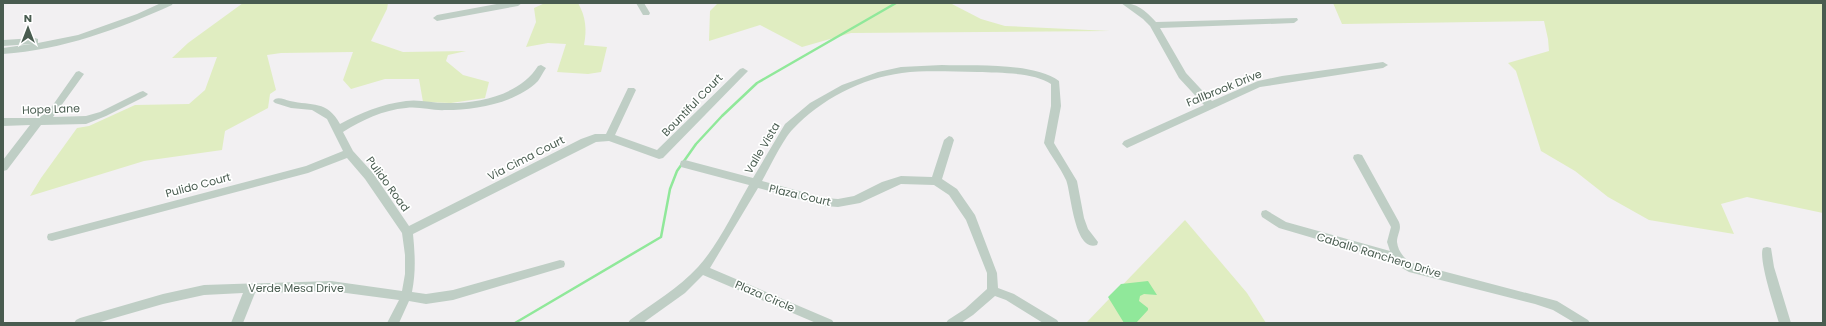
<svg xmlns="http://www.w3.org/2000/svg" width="1826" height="326" font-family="Poppins,sans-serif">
  <rect width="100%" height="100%" fill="#f2f0f2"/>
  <g fill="#e0edc1">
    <polygon points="243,3 388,3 387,9 371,41 403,52 466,51 448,55 446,61 463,75 489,82 485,98 451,103 423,102 419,79 385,79 351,89 343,80 353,52 281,53 267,55 276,90 270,94 268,108 225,131 222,150 144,161 30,196 41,178 77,128 89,126 135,105 189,104 205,90 217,57 172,58 188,43"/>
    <path d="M545 3H578C586 17 587 30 584 45L607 47 601 72 588 74 557 72 566 44 548 43 526 47 536 22 534 8Z"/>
    <polygon points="718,3 950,3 981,19 1005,26 1110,31 851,33 802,47 760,25 709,41 710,11"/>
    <polygon points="1333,3 1823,3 1823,213 1747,197 1721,204 1734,234 1649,220 1608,197 1575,171 1541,151 1516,71 1508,63 1549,51 1548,39 1544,21 1342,24"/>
    <polygon points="1185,220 1247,293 1266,323 1086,323"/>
  </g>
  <polygon fill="#90e89a" points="1148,281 1157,295 1144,294 1140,296 1139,301 1148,308 1148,310 1136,323 1124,323 1108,297 1121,284"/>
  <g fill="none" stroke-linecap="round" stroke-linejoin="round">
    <polyline stroke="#90e89a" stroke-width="2.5" points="515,323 661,237 670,189 677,171 696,144 722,116 757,83 896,3"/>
    <g fill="#bfcec5" fill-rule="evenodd">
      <path d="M161 3H173L172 5C119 29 62 50 3 54V48L31 44 3 46V40L35 38 38 39V43L78 35 137 14Z"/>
      <polygon points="502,3 522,3 518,6 437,21 433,18 437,15"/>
      <polygon points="636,3 644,3 650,13 649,15 643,15"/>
      <path d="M1121 3C1137 3 1145 10 1156 22L1297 18 1298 20 1294 23 1160 28 1186 73 1212 101 1258 81 1282 76 1383 62 1388 65 1383 68 1260 87 1127 148 1122 144 1124 141 1204 105 1179 78 1150 26 1143 19Z"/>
      <path d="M541 65 546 68C543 72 541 77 538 81 516 103 475 110 446 110 432 111 419 106 406 108 383 110 362 120 343 132L353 151 373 173 409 226 581 139 595 134H606L628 88H634L636 90 615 135 657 150 740 69 743 68 748 71 663 158 659 159 609 141 596 142 413 234C415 254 416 272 412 292L426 294 453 290 560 260 564 261 565 264 564 267 453 300 426 304 409 301 399 323H387L399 300 331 291 255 293 243 323H231L243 293 204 295 163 304 97 323H74L76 320 80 318 163 294 204 285 331 281 402 291 405 274V255L402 233 365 179 347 158 308 173 52 241 48 240 47 237 48 234 52 233 306 166 343 151 327 119 312 110 291 108 275 103 273 101 275 99C280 97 285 100 290 101 312 106 327 100 340 124 360 113 382 104 406 101 419 99 432 103 445 103 478 104 520 95 538 66Z"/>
      <path d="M942 65C973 66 1034 62 1059 81L1061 106 1054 143 1077 181 1084 218 1088 229 1098 242 1097 245C1074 253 1071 191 1066 180 1060 167 1051 156 1044 143L1051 106V84C1034 72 999 73 978 72 952 72 927 70 902 73 862 78 820 100 793 129 783 139 770 167 762 181L825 198 838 199 854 196 882 182 901 176 932 177 944 140 949 136 952 137 954 140 942 179 957 189 975 215 997 273 998 288 1014 294 1057 320 1059 323H1043L1006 300 995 296 973 315 961 323H946L948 320 965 309 987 289V273L966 220 949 195 934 185 901 184 860 203 838 207 825 206 758 188 710 268 832 320 834 323H816L703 275 685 293 643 323H628L630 320C653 303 679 288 698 267 718 245 734 211 749 185L681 167 680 164 681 161 685 160 753 178 785 124 810 103 842 85 878 72 901 67Z"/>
      <polygon points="79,71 84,74 53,117 86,116 100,112 140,92 143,91 148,94 146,96 106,116 86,124 41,125 7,170 3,171 3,160 30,125 3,126 3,118 38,118 48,112 76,72"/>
      <path d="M1358 154 1362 155 1399 222C1402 230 1397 234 1397 242 1398 251 1404 259 1412 263L1557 301 1588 320 1590 323H1575L1553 310 1535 304 1409 272 1388 260 1279 228 1262 217 1261 214 1262 211 1266 210 1286 222 1390 251 1387 242 1391 227 1353 158 1354 155Z"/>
      <path d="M1767 247 1771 248 1774 267 1791 323H1779C1775 309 1758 259 1763 248Z"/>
    </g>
  </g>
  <g text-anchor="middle" stroke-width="3.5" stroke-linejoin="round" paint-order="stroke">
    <g font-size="11" fill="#495c50" stroke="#fff">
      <text transform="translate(1224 88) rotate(-22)" y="4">Fallbrook Drive</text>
      <text transform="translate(692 105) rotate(-46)" y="4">Bountiful Court</text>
      <text transform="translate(51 109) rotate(-2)" y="4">Hope Lane</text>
      <text transform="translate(762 148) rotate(-59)" y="4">Valle Vista</text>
      <text transform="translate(526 158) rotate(-27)" y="4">Via Cima Court</text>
      <text transform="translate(388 184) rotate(54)" y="4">Pulido Road</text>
      <text transform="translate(198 185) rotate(-15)" y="4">Pulido Court</text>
      <text transform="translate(800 195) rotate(13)" y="4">Plaza Court</text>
      <text transform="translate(1379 255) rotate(17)" y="4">Caballo Ranchero Drive</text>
      <text x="296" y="292">Verde Mesa Drive</text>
      <text transform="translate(765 296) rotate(23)" y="4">Plaza Circle</text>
    </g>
  </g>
  <rect width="1826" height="326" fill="none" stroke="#495c50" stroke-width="8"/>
  <g transform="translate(28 28)" stroke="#ffffff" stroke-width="3" paint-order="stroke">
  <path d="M0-3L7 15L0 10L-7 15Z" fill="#495c50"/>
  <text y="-6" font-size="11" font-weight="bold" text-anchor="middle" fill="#495c50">N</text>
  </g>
</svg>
